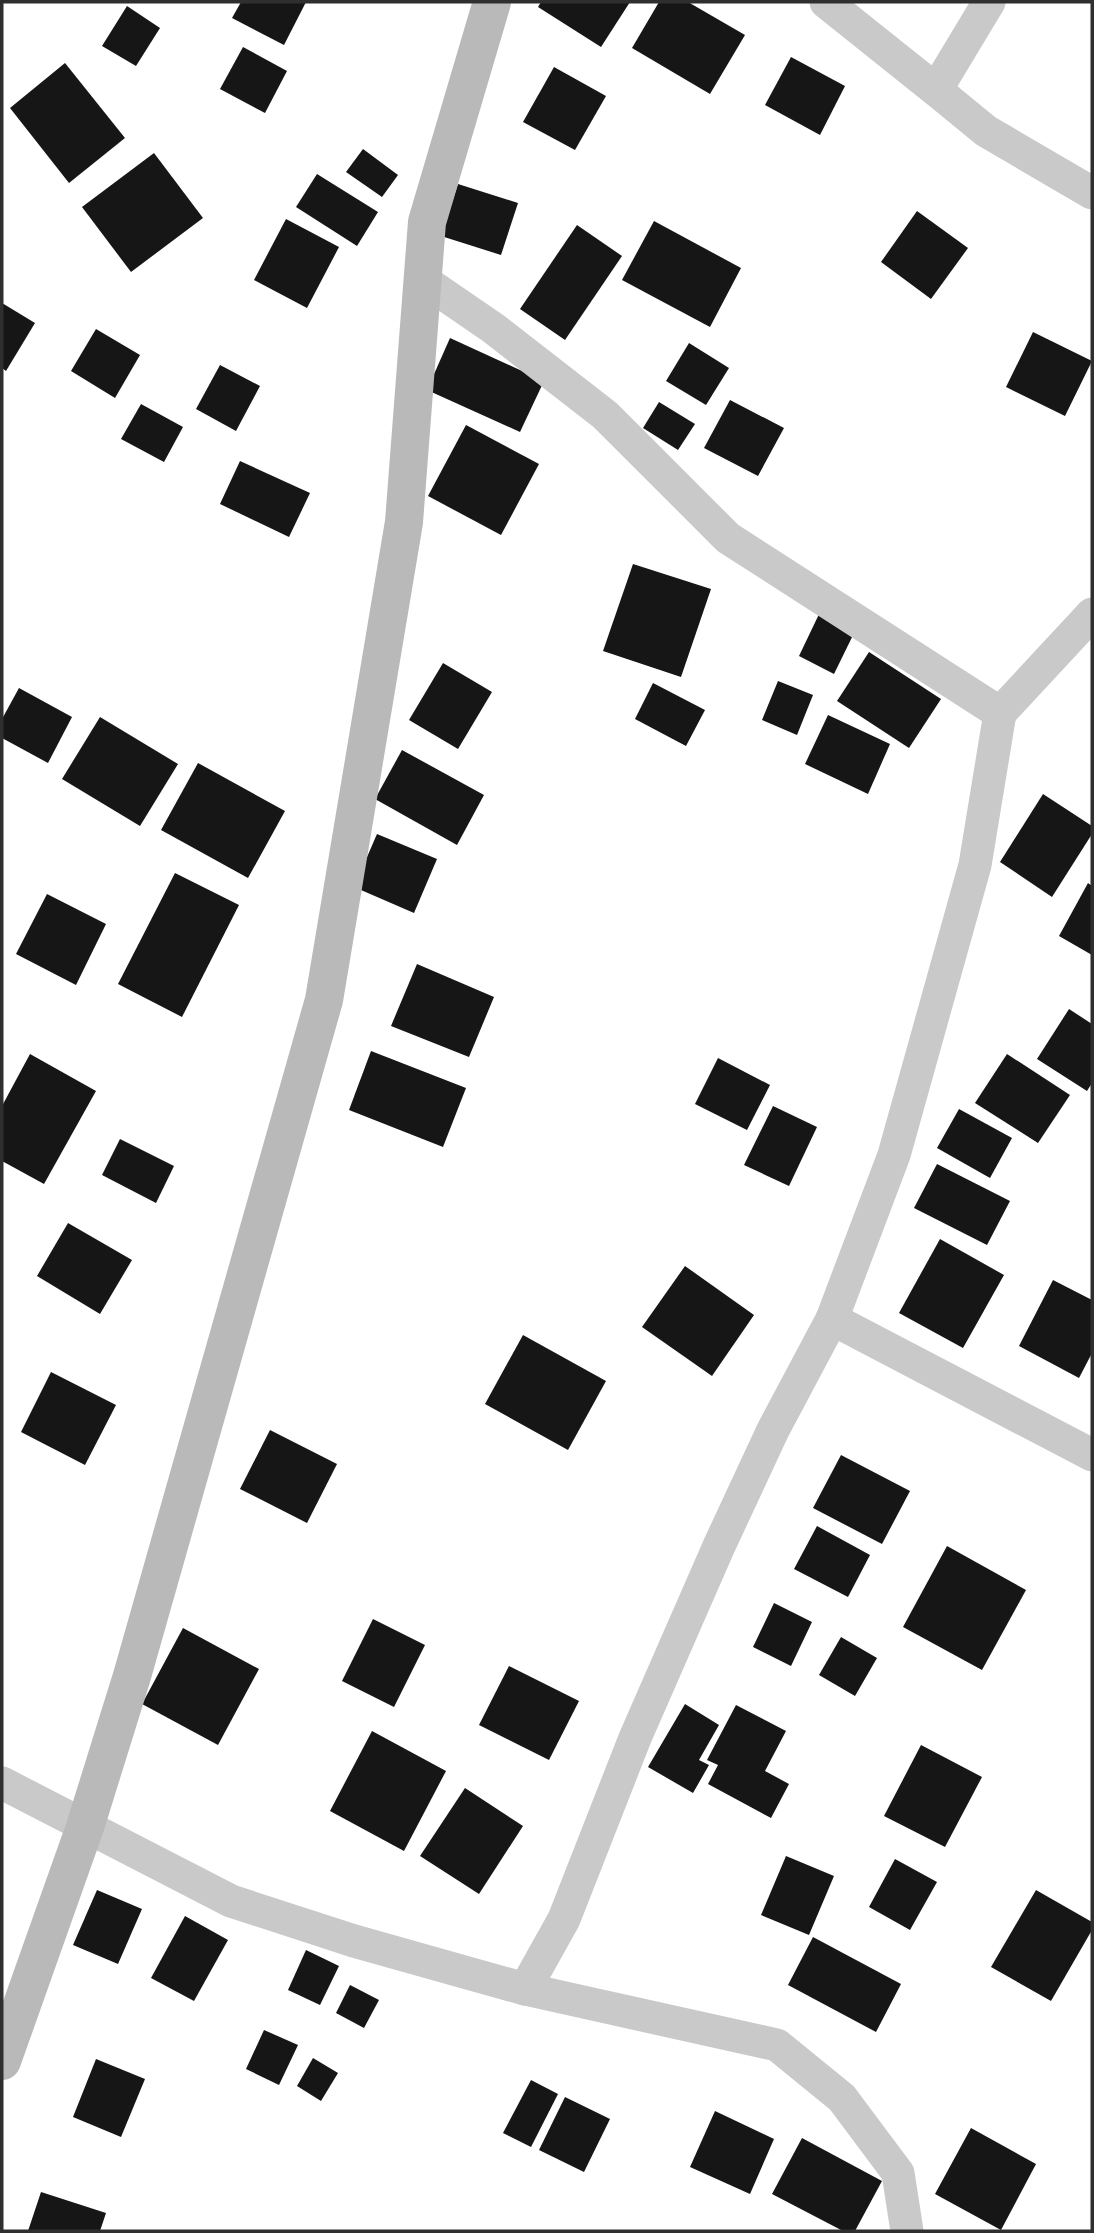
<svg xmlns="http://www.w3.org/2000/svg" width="1094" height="2233" font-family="'PT Sans Narrow',sans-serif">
  <rect width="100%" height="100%" fill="#fff"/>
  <g fill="#161616">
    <polygon points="241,2 306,2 284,45 232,18"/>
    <polygon points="541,2 630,2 601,47 538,7"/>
    <polygon points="659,2 688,2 745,35 710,94 632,48"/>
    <polygon points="127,6 160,28 136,66 102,46"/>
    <polygon points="243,47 287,71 265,113 220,89"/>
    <polygon points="791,57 845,86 820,135 765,105"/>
    <polygon points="65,63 125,138 69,183 10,108"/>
    <polygon points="554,67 606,96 575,150 523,122"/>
    <polygon points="363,149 398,175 382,197 346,172"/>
    <polygon points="154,153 203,218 131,272 82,207"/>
    <polygon points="317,174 378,212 357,246 296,207"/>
    <polygon points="458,184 518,203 501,255 441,236"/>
    <polygon points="917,211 968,248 931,299 881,262"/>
    <polygon points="286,219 339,247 307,308 254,280"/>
    <polygon points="654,221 741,268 710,327 622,280"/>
    <polygon points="577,225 622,256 565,340 520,309"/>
    <polygon points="2,303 35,323 6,371 2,368"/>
    <polygon points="96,329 140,355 115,398 71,371"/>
    <polygon points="1033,332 1092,361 1065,416 1006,387"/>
    <polygon points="450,338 544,381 520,432 427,390"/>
    <polygon points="689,343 729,368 706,405 666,381"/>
    <polygon points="220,365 260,386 236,431 196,409"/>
    <polygon points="730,400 784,428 758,476 704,448"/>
    <polygon points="659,402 695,424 678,450 643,428"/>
    <polygon points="141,404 183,427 164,462 121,439"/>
    <polygon points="466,425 539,464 501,535 428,496"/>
    <polygon points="240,461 310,493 289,537 220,504"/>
    <polygon points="633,564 711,589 681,677 603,651"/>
    <polygon points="821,610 857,627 834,674 799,656"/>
    <polygon points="869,652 941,699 909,748 837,701"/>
    <polygon points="443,663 492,692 458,749 409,720"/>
    <polygon points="778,681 813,695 797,735 762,720"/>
    <polygon points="653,683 705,710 686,746 635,719"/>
    <polygon points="19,688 72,717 48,763 2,738 2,719"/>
    <polygon points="828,715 890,744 868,794 805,764"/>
    <polygon points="100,717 178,764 140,826 62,779"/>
    <polygon points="402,750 484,795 457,845 375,799"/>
    <polygon points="198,763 285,811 248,878 161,830"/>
    <polygon points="1043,794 1092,826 1092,834 1052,897 1000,862"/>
    <polygon points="377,834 437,859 414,913 354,887"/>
    <polygon points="175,873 239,905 182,1017 118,984"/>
    <polygon points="1088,883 1092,886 1092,955 1059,936"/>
    <polygon points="47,894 106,924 76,985 16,954"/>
    <polygon points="417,964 494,997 469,1057 391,1026"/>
    <polygon points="1069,1009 1092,1024 1092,1083 1087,1091 1037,1059"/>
    <polygon points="371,1051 466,1088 443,1147 349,1110"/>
    <polygon points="30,1054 96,1091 44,1184 2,1161 2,1106"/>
    <polygon points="1007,1054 1070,1095 1038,1143 975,1103"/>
    <polygon points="718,1058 770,1085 747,1130 695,1104"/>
    <polygon points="773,1106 817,1127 789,1186 744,1165"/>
    <polygon points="959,1109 1012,1138 990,1178 937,1148"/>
    <polygon points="120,1139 174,1166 156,1203 102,1175"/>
    <polygon points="937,1164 1010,1201 987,1245 914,1208"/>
    <polygon points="68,1223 132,1260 100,1314 37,1276"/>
    <polygon points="940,1239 1004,1275 963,1348 899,1313"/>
    <polygon points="685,1266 754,1315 712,1376 642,1327"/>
    <polygon points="1053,1280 1092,1300 1092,1353 1079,1378 1019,1346"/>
    <polygon points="523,1335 606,1381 568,1450 485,1404"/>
    <polygon points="51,1372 116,1405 85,1465 21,1432"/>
    <polygon points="270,1430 337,1464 307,1523 240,1489"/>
    <polygon points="841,1455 910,1491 882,1544 813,1508"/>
    <polygon points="817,1526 870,1555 848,1597 794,1569"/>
    <polygon points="947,1546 1026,1590 982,1670 903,1627"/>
    <polygon points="774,1603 812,1622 791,1666 753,1647"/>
    <polygon points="373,1619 425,1645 394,1707 342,1681"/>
    <polygon points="183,1628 259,1669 218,1745 142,1704"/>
    <polygon points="841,1637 877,1658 855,1696 819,1675"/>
    <polygon points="509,1666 579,1701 549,1760 479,1725"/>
    <polygon points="685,1704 719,1725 699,1760 709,1765 693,1793 648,1767"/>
    <polygon points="736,1705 786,1731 765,1771 789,1784 771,1818 708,1784 718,1765 707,1760"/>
    <polygon points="372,1731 446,1771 404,1851 330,1811"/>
    <polygon points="921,1745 982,1777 945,1847 884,1816"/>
    <polygon points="465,1788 523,1826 479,1894 420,1856"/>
    <polygon points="786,1856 834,1876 809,1935 761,1915"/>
    <polygon points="895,1859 937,1882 910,1930 869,1907"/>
    <polygon points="97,1890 142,1909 118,1964 73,1945"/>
    <polygon points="1036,1890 1092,1922 1092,1930 1051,2001 991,1967"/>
    <polygon points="185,1916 228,1940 194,2001 151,1978"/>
    <polygon points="813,1937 901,1984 876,2032 788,1985"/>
    <polygon points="306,1950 339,1966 320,2005 288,1990"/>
    <polygon points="350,1985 379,2000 364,2028 336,2013"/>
    <polygon points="264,2030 298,2045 279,2085 246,2069"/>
    <polygon points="313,2058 338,2073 321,2101 297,2086"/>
    <polygon points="96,2059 145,2079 121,2137 73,2117"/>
    <polygon points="531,2080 558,2094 531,2147 503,2133"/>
    <polygon points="565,2097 610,2119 584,2172 539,2150"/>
    <polygon points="715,2111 774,2139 750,2194 690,2167"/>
    <polygon points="971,2128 1036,2164 1001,2230 935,2194"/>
    <polygon points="802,2138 882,2181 855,2231 843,2231 772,2194"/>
    <polygon points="41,2192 106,2213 100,2231 28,2231"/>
  </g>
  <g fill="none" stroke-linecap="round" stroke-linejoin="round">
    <g stroke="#c9c9c9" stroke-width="33">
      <polyline points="826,2 936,90 989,2"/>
      <polyline points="936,90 986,131 1092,193"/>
      <polyline points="423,280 493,328 605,415 728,538 1000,713 975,865 894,1155 832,1319"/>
      <polyline points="1000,713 1092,614"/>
      <polyline points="2,1783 231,1901 354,1941 525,1989 564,1919 635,1738 719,1546 773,1430 832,1319 1092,1455"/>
      <polyline points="525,1989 777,2045 842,2098 898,2173 907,2231"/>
    </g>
    <polyline stroke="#b9b9b9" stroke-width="38" points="2,2061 85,1827 132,1676 324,1000 404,522 427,222 492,2"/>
  </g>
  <rect width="1094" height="2233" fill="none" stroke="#2f2f2f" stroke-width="7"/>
</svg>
